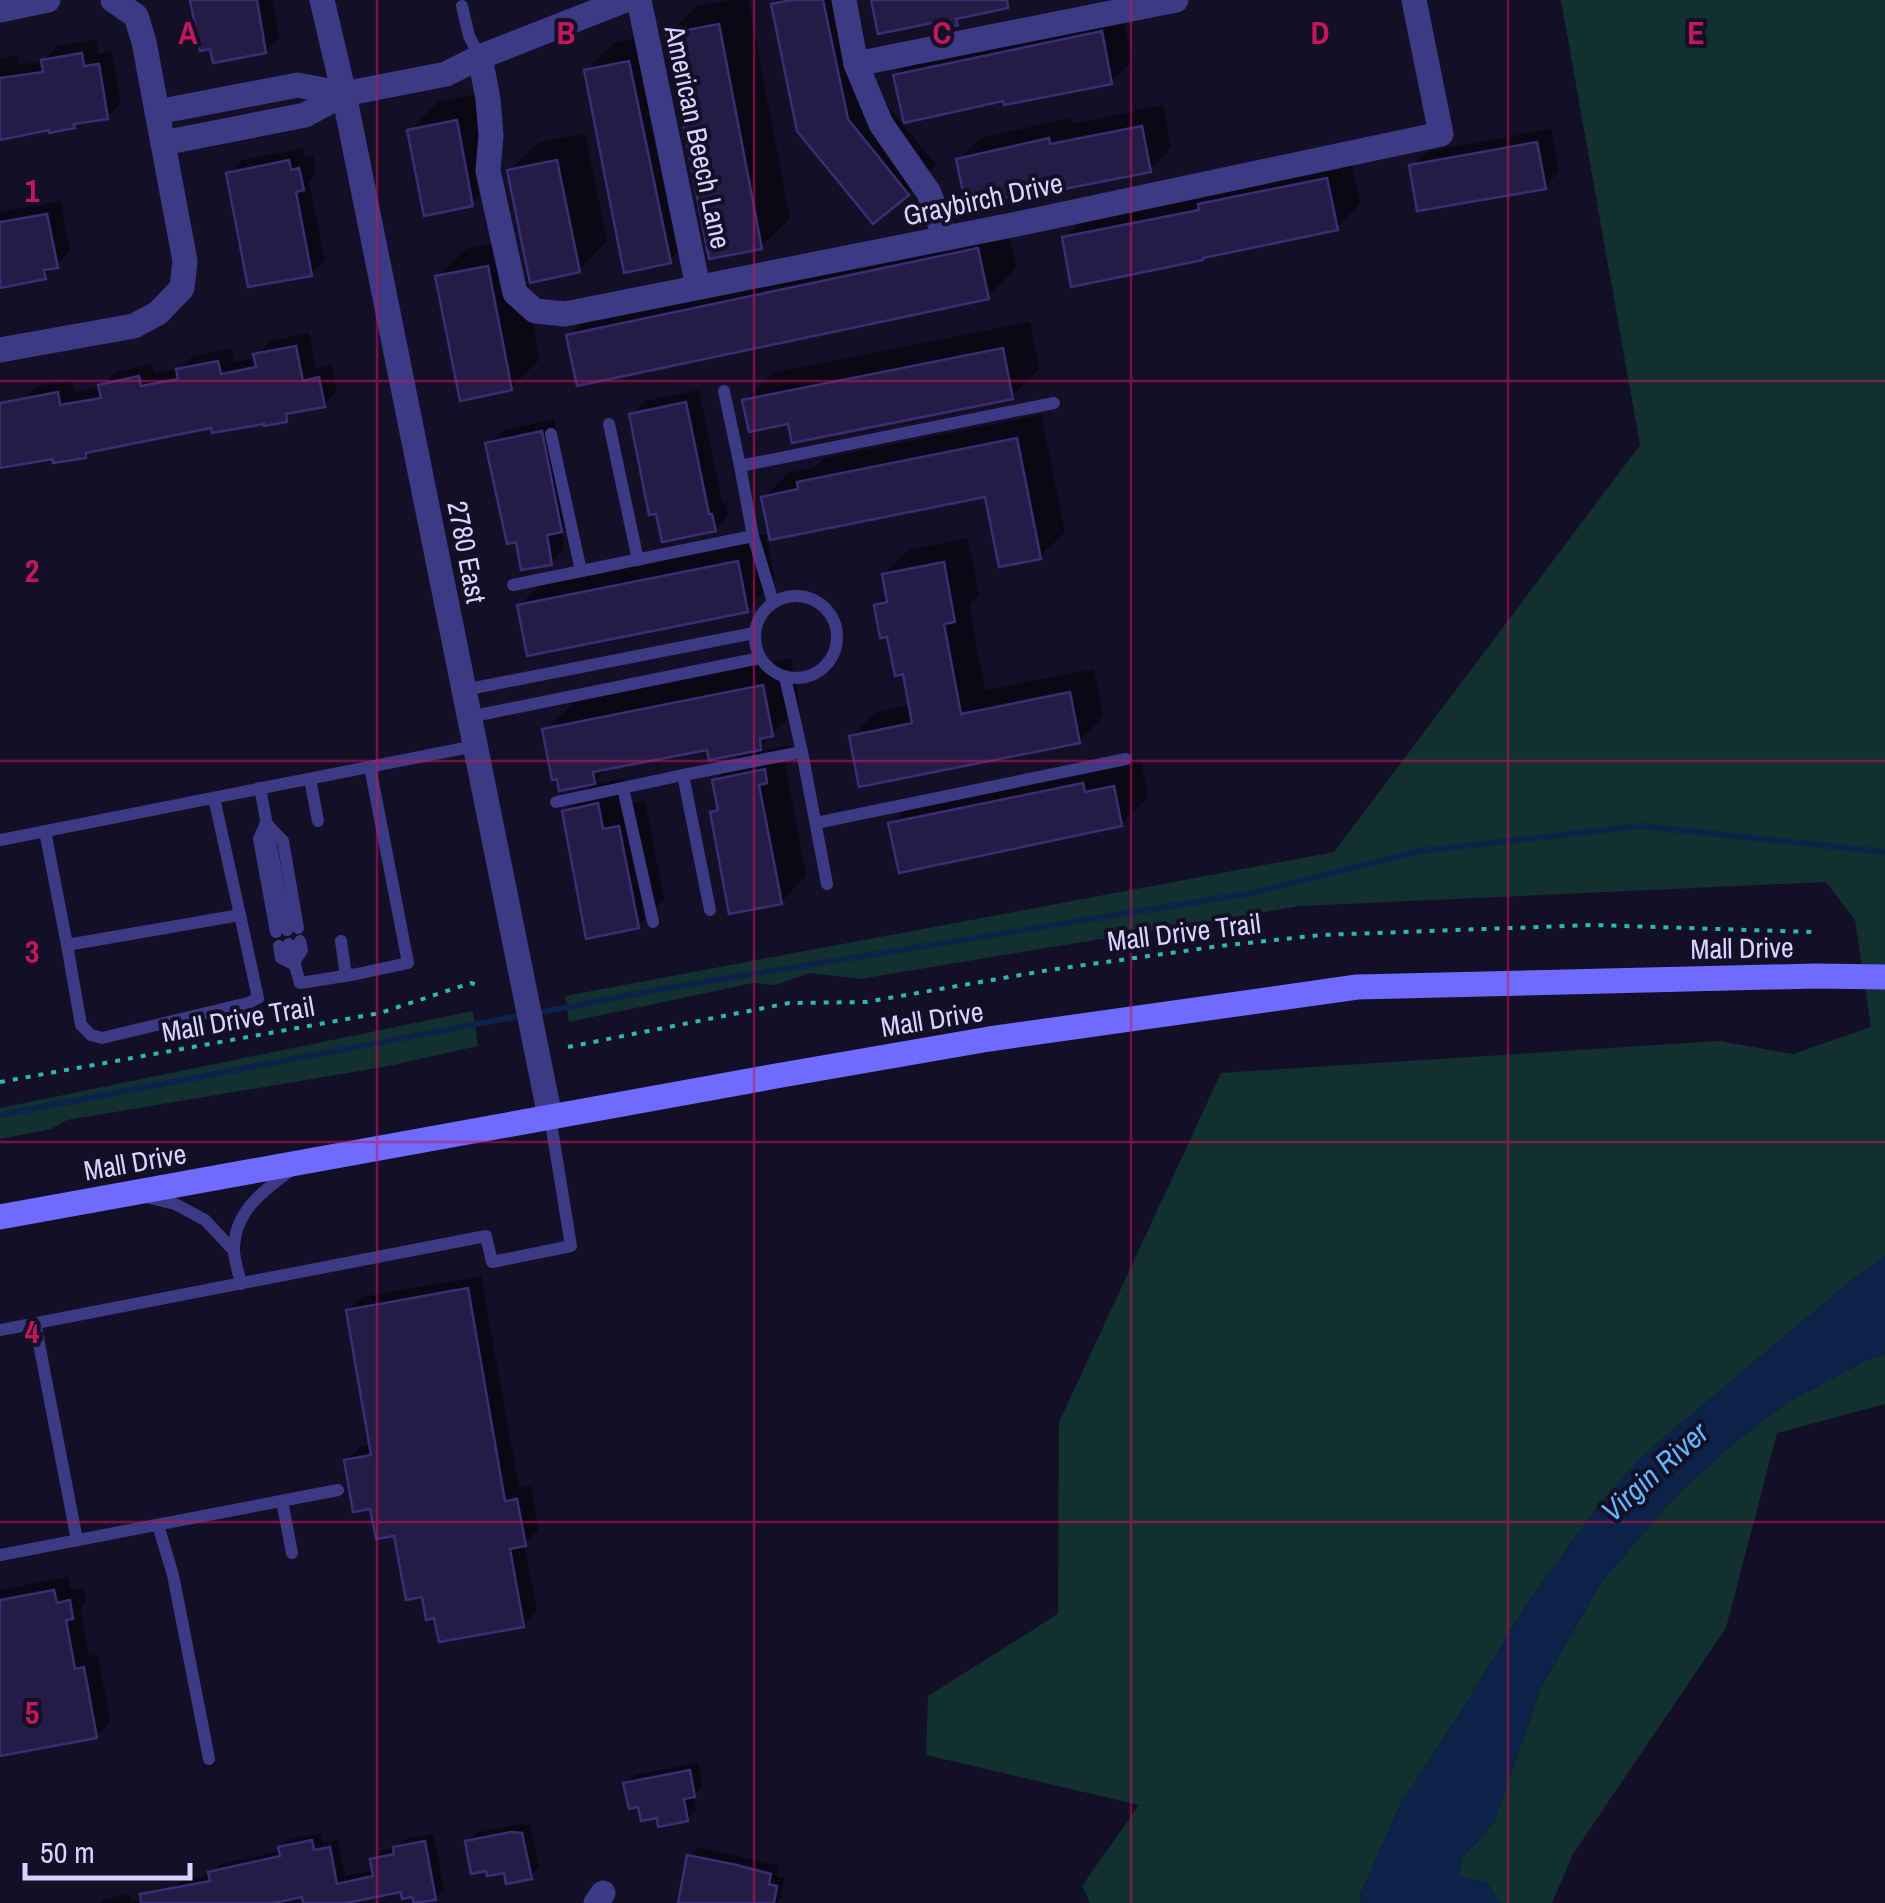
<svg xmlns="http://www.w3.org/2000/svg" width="1885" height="1903" font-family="'Archivo Narrow',sans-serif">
  <rect width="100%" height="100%" fill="#130f26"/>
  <g fill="#12302f">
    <polygon points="1561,0 1885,0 1885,1256 1847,1284 1641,1457 1593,1513 1526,1605 1454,1723 1400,1805 1360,1895 1361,1903 1090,1903 1082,1886 1139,1805 926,1755 928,1696 1058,1614 1059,1422 1221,1073 1719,1041 1793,1054 1871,1027 1855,920 1826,882 1300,906 860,979 810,973 775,985 753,983 569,1022 565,996 1334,852 1640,445"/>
    <polygon points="473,1011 478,1046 389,1066 67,1120 51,1129 0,1139 0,1108"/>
    <polygon points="1885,1354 1885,1404 1777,1433 1726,1628 1573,1854 1552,1903 1500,1903 1487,1883 1458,1877 1462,1858 1494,1823 1541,1687 1602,1581 1672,1500 1729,1447 1786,1403 1867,1360"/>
  </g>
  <polygon fill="#0c2248" points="1885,1256 1885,1354 1867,1360 1786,1403 1729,1447 1672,1500 1602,1581 1541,1687 1494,1823 1462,1858 1458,1876 1487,1883 1500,1903 1361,1903 1360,1895 1400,1805 1454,1723 1526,1605 1593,1513 1641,1457 1847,1284"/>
  <g fill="#0007">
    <polygon points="192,0 272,0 279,37 265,51"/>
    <polygon points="730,0 748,0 790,218 761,247 668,35 697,6"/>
    <polygon points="779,0 857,0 875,90 936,165 907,193 873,221 774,5"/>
    <polygon points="1122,12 1132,61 1111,82 1005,98 896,76 916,55"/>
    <polygon points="657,34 698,232 670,260 587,70 615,42"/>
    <polygon points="96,40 98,54 112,51 121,103 107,117 78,121 73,126 51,128 0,137 0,59 17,55 18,65 43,61 58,46"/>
    <polygon points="485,93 501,175 472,203 410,131 438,102"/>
    <polygon points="1163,105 1171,148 1150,169 1065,182 959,160 980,138 1070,118 1072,124"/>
    <polygon points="1551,129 1559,172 1545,186 1412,166 1426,152"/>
    <polygon points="585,133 607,241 579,270 509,171 538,143"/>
    <polygon points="303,148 305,157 313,156 316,174 309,181 325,260 311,274 228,174 242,160"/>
    <polygon points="1350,156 1360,204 1336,228 1064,238 1088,215"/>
    <polygon points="61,201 70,251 45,277 0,285 0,212"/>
    <polygon points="1006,221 1016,268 988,296 569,336 597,307"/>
    <polygon points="516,239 540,359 511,388 438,277 466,249"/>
    <polygon points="1030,322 1039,369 1012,396 745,401 772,373"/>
    <polygon points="309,333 316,368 332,365 337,391 324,405 295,410 286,419 213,425 92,449 85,455 55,456 13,463 6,470 0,471 0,413 22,400 36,386 72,380 74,392 101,387 115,372 152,364 154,373 180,369 193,356 232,349 234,362 256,357 270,341"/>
    <polygon points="699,390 722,503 725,502 728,515 715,529 631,415 645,401"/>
    <polygon points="1041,415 1065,532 1040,556 987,495 764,498 788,473 814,468 824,458"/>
    <polygon points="554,419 574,516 561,530 564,549 551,563 488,444 501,431"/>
    <polygon points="766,534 775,581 746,610 519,606 548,577"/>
    <polygon points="968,538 979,595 969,605 985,690 1094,669 1103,716 1079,741 852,737 876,712 911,705 905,671 877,605 888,594 884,574 909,550"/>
    <polygon points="791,658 800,705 756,752 790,745 792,755 785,762 806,876 781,902 712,812 719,806 715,780 745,750 709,747 608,767 594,781 545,730 574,702"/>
    <polygon points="1141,760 1148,797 1121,824 891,824 918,797"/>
    <polygon points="624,778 629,804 645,801 664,899 638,926 565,812 592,785"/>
    <polygon points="481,1276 519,1488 531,1486 538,1530 524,1544 537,1611 523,1625 436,1616 424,1594 396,1533 372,1506 347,1460 361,1446 372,1444 348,1311 362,1297"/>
    <polygon points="68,1577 70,1590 83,1588 86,1602 80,1608 89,1656 98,1655 110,1722 96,1736 0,1754 0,1590"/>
    <polygon points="698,1763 703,1786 693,1796 696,1810 687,1819 659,1815 640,1804 626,1784 635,1775"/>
    <polygon points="522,1824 530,1825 539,1867 530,1876 506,1870 467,1842 476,1833"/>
    <polygon points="320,1833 322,1843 338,1840 345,1876 374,1870 372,1860 381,1851 396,1848 405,1839 433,1834 444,1889 435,1898 403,1890 352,1899 349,1903 306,1903 304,1894 260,1903 170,1903 174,1889 183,1880 211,1875 220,1864 281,1851 281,1848 289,1839"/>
    <polygon points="698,1847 779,1866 777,1876 784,1878 781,1897 775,1903 680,1903 689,1856"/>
    <polygon points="129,1894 131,1902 143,1899 144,1903 101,1903 105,1899"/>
  </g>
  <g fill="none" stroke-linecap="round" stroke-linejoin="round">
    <g stroke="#0c2248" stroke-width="6">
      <polyline points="537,1013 667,988 1252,893 1421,851 1641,826 1885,852"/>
      <polyline points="0,1115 524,1015"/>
    </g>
  </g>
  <g fill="#241b47" stroke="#3b2d73" stroke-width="2.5">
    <polygon points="190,0 257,0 266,53 213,63 210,49 200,51"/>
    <polygon points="792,0 823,0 848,119 909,195 873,224 797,131 771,4"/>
    <polygon points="871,0 1007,0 1008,8 956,19 958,25 938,30 937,22 878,34"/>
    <polygon points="719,24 762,249 709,259 666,34"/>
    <polygon points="1102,31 1112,84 1004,105 1003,101 904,123 893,75"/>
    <polygon points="82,53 84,66 99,64 108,119 74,124 75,128 49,133 49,130 0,140 0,78 43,72 41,60"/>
    <polygon points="629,61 671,263 624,273 584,70"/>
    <polygon points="457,120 473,206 424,216 407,130"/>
    <polygon points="1142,126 1151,172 1064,189 1063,185 966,206 956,159 1049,138 1050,144"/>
    <polygon points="1537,142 1546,189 1417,211 1409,165"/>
    <polygon points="289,160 291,170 299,168 304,190 296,192 312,276 248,287 226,173"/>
    <polygon points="557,160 580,272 530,283 507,170"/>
    <polygon points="1327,178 1338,230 1203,258 1203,260 1071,287 1062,237 1199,210 1198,204"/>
    <polygon points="47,214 58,268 44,270 46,279 0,288 0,222"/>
    <polygon points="978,248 989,299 577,386 566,335"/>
    <polygon points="488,266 512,390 460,401 435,276"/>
    <polygon points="296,346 303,381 319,377 325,407 286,414 287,422 264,426 264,424 212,433 211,428 86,453 86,458 53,463 53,459 0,468 0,403 58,392 60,405 101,398 98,385 139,376 141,386 178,379 176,369 218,361 221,374 256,367 253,354"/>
    <polygon points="1003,348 1013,399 792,443 788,424 749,432 742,400"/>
    <polygon points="686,402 709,514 712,514 716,531 662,542 656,514 649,515 629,414"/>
    <polygon points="542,431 562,532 547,535 552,565 521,570 516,542 507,544 485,443"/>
    <polygon points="1017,438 1041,559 999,567 985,497 770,540 761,497 798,489 797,482"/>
    <polygon points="738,561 748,612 527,656 517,605"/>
    <polygon points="944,562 955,622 944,624 961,714 1070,692 1080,743 859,787 849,736 912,723 903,674 895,676 887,637 880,638 874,605 887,602 882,574"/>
    <polygon points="763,685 773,736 760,739 761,750 709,760 707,750 593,772 595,784 559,791 557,779 552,780 542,729"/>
    <polygon points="765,769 767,783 759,785 782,904 729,914 710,812 718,810 712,780"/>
    <polygon points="1083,783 1085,792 1114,786 1122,826 899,873 888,823"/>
    <polygon points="598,803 603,829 619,826 639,928 586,939 562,811"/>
    <polygon points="468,1288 505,1501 517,1499 526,1546 510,1549 524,1627 439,1642 434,1618 426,1620 422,1597 406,1600 394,1536 376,1539 370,1509 353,1512 344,1460 371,1455 346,1310"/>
    <polygon points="54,1590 57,1603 70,1600 73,1619 66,1620 75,1669 84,1667 97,1738 0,1756 0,1600"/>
    <polygon points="690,1770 695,1797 684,1799 688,1821 658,1827 657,1818 641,1821 638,1807 629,1809 623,1783"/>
    <polygon points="511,1832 522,1833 532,1879 506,1884 504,1873 487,1876 486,1871 471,1874 465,1841"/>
    <polygon points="312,1840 314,1850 330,1847 337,1884 373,1876 370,1859 394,1854 393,1847 425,1841 436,1900 414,1903 412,1897 402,1899 401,1892 346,1903 303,1903 302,1897 273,1903 141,1903 140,1894 210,1881 208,1872 280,1856 278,1847"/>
    <polygon points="687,1855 737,1865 771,1874 769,1884 777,1886 774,1903 678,1903"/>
  </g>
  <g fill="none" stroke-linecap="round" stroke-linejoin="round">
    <g stroke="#2fb8b0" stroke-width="4" stroke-dasharray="5 8" stroke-linecap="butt">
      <polyline points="568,1047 789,1003 866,1002 1049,970 1220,946 1321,935 1592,925 1812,932"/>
      <polyline points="0,1082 380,1013 471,983 480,986"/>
    </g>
    <g stroke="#3d3a85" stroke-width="12">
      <polyline points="462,6 469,36 480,57"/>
      <polyline points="724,391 740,466 1054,403"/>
      <polyline points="609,424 638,560"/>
      <polyline points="551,434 581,571"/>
      <polyline points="740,466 753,536 773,602"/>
      <polyline points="513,585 753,536"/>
      <circle cx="796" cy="637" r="41"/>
      <polyline points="785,677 802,752 827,884"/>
      <polyline points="464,690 754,633"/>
      <polyline points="469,717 760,658"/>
      <polyline points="310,779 318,821"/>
      <polyline points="260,788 287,930"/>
      <polyline points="623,788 653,922"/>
      <polyline points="556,802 683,775"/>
      <polyline points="816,823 1126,759"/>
      <polyline points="45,831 67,945 240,915 214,798"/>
      <polyline points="0,840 475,746"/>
      <polyline points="710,910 683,775 802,752"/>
      <polyline points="276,932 259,839 266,823 283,841 298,928"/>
      <polyline points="341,941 346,976"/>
      <polyline points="289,944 300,983 357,974 408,963 370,767"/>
      <polyline points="67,945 81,1025 91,1035 102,1038 248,1003 258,998 240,915"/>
      <polyline points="279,946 281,958 293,964 302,950 300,941"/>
      <polyline points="146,1197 175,1204 205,1220 234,1251"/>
      <path d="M241 1284C239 1274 235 1262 234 1252 233 1212 263 1191 291 1170"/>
      <polyline points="35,1323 77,1540"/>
      <polyline points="0,1330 486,1236 492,1262 571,1246 550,1117"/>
      <polyline points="282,1501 292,1553"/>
      <polyline points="158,1525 173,1575 209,1759"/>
      <polyline points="0,1555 338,1490"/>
    </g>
    <g stroke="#3d3a85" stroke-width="25">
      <polyline points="322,0 344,94 550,1117"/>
      <polyline points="639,0 698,287"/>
      <polyline points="844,0 856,64 881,124 929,193 945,238"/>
      <polyline points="0,10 48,0"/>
      <polyline points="480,57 488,99 491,135 488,171 515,293 535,311 565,314 1017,224 1441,134 1414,0"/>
      <polyline points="856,64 1176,0"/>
      <polyline points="157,112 298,85 344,94"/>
      <polyline points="163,143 305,115 344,94 446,74 480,57 625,0"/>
      <polyline points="0,350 134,326 158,313 182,288 185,261 144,42 136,16 113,0"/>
      <polyline points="596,1903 603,1893"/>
    </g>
    <polyline stroke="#6f6bff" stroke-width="25" points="0,1217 776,1076 989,1039 1357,987 1816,976 1885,977"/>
  </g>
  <path fill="none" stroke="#c2185b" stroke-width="2.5" stroke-opacity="0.55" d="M377 0V1903M754 0V1903M1131 0V1903M1508 0V1903M0 381H1885M0 761H1885M0 1142H1885M0 1522H1885"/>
  <g text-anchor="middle" stroke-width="8" stroke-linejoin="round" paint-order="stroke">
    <g font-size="28" fill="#d9d4ff" stroke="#130f26">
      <text transform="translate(698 137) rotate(78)" y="10">American Beech Lane</text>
      <text transform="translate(983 199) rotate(-12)" y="10">Graybirch Drive</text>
      <text transform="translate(467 552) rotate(79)" y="10">2780 East</text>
      <text transform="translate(1184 932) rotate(-7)" y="10">Mall Drive Trail</text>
      <text transform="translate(1742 948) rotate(-1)" y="10">Mall Drive</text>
      <text transform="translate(238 1019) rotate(-10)" y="10">Mall Drive Trail</text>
      <text transform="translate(932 1019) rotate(-9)" y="10">Mall Drive</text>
      <text transform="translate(135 1162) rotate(-10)" y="10">Mall Drive</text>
    </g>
    <g font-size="30" font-style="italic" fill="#62b6ff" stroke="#130f26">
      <text transform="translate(1655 1472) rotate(-42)" y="10">Virgin River</text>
    </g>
  </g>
  <g font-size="32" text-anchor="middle" font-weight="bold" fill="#c2185b" stroke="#130f26" stroke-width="8" stroke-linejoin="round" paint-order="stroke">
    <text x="188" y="44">A</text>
    <text x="566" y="44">B</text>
    <text x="942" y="44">C</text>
    <text x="1320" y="44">D</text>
    <text x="1696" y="44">E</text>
    <text x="32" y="202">1</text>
    <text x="32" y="582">2</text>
    <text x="32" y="963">3</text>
    <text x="32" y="1343">4</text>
    <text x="32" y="1724">5</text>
  </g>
  <path d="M25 1863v15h165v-15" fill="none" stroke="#d9d4ff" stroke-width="5"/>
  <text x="40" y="1863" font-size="30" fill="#d9d4ff" stroke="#130f26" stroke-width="8" paint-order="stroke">50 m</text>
</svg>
